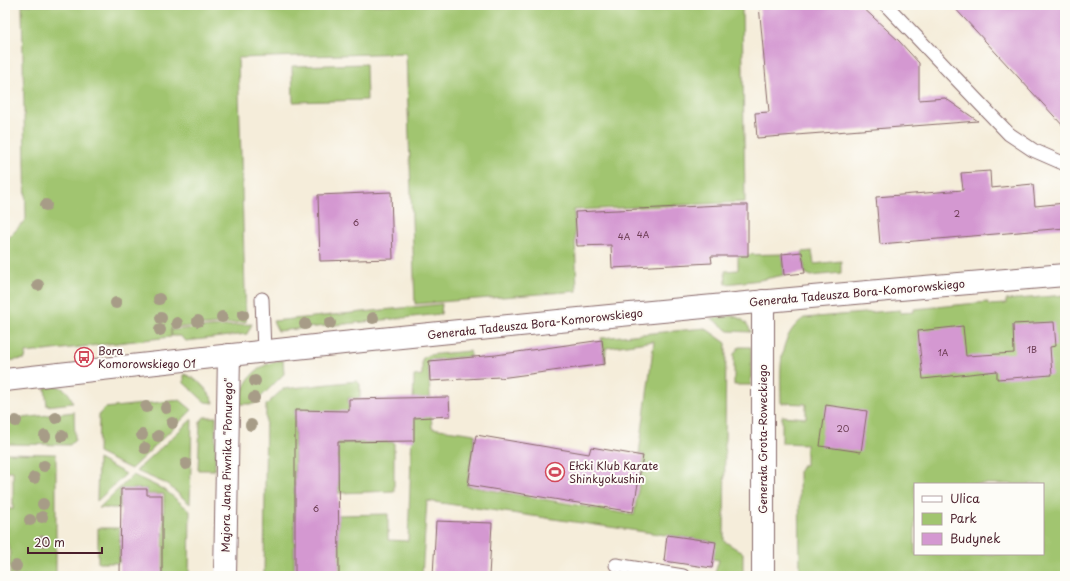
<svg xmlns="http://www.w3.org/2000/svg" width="1070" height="581" font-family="'Playpen Sans',sans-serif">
  <rect width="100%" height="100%" fill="#fdfcf7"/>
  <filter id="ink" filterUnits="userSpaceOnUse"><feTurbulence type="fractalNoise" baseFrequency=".025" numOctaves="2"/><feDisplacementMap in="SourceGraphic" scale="8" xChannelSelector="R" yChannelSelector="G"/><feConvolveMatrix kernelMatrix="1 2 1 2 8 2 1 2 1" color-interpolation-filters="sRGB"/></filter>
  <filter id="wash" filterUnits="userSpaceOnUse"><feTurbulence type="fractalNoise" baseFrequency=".012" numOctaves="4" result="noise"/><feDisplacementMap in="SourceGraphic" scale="16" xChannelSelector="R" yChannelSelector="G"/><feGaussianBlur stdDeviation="0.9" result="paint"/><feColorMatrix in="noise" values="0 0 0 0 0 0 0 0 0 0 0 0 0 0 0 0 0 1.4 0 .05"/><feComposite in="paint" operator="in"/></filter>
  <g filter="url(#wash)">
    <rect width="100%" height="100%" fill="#f5edda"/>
    <g fill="#a1c56f" stroke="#76724d" fill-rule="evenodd">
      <polygon points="22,5 742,5 745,202 574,210 577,291 415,304 406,53 238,58 246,322 171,328 171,337 26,353 25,359 5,361 5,242 26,219"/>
      <polygon points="366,64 367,100 293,102 292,66"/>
      <polygon points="812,251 814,264 841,261 841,273 811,276 805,273 802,252"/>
      <polygon points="782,254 784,275 760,280 726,284 725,271 738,270 738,255"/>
      <path d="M1065 295V576H800L799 471 802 465H806V444L782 443V416L806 418V404L781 403C781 373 776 337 804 318L900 310V313L914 312V309L988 302V305L1006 304V300ZM915 484H1043V554H915Z"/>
      <polygon points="442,304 441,314 278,331 273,321"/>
      <path d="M732 316C742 318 747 322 751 332L729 331 711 318Z"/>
      <polygon points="252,324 247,334 186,341 180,336 172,336 171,330"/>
      <polygon points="705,328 726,343 724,541 743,553 743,576 714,576 719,560 713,559 715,542 427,501 422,576 339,576 338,515 388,514 388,540 408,541 414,376 422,375 422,359 428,355 470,351 471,356 428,360 432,428 475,434 467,486 634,515 644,454 639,454 654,341 606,348 605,364 601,338"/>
      <polygon points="739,347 751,347 751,385 734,385 734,354"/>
      <path d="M283 360 284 374 254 404H239C244 378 257 364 283 360Z"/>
      <path d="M184 374C199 380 207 388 214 403L205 402 184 383Z"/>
      <polygon points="357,381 360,384 360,398 348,398 349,415 313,415 313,410 295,409 294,576 264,576 266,405 283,389"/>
      <path d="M57 386C66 389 70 393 73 403L47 406 45 388Z"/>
      <polygon points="180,400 192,410 131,469 98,453 99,414 105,408"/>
      <polygon points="74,412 75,440 70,445 5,444 5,420"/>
      <polygon points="204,417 216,417 215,470 198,470 200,422"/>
      <polygon points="192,419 190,504 167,484 136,471"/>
      <polygon points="394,442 394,491 338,493 338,443"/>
      <polygon points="5,453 56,454 56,576 10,576 10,549 5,539 5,509 13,509 13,471 5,471"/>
      <polygon points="98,459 126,474 97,501"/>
      <polygon points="133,475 165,490 190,511 189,576 163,576 164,494 147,494 147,489 120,489 120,508 99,508"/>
      <polygon points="98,528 120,528 119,563 98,563"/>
    </g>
    <g id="blocks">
      <g fill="#d498d1">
        <polygon points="759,5 860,5 899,41 919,63 919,100 945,98 978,121 757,138 755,113 769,112"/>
        <polygon points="952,5 1065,5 1065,128"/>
        <polygon points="990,171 991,188 1033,184 1035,206 1065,203 1065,228 880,244 876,197 963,190 961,173"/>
        <polygon points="391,192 393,259 320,261 318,195"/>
        <polygon points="722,205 748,205 748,256 711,256 712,263 612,268 611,245 577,246 575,212"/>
        <polygon points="802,252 805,273 784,275 782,254"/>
        <polygon points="1054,322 1056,346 1050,347 1052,375 997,379 997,371 923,379 918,331 963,326 966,356 1014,353 1013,324"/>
        <polygon points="602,340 605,364 500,378 500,377 430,381 429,361 496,355"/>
        <polygon points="449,397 450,416 414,418 414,441 338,442 339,576 295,576 295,410 349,411 349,399"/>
        <polygon points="826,405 867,411 861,452 820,446"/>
        <polygon points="476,435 589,454 591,447 643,456 633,512 468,485"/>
        <polygon points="121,489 147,489 147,495 162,495 162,576 120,576"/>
        <polygon points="436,521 492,523 489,576 433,576"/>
        <polygon points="667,535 716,542 712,568 664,561"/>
      </g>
    </g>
  </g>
  <g filter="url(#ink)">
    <use href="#blocks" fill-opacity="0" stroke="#866768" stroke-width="1"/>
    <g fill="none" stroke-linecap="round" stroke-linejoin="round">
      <defs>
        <g id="lane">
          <polyline points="886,5 1009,134 1033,150 1065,164"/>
          <polyline points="262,299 264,351"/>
          <polyline points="616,565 683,576"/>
        </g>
        <g id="street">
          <polyline points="763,301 763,576"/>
          <path d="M5 380C358 340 711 304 1065 275"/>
          <polyline points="225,576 229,355"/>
        </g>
      </defs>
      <use href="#lane" stroke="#866768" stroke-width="15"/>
      <use href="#street" stroke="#866768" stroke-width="24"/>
      <use href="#lane" stroke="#fff" stroke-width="13"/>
      <use href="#street" stroke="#fff" stroke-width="22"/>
    </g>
    <g fill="#a79c87">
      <circle cx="46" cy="205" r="6"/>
      <circle cx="38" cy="285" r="6"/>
      <circle cx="159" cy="299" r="6"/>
      <circle cx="116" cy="303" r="6"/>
      <circle cx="243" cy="315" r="6"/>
      <circle cx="222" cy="317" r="6"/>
      <circle cx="161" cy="318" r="6"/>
      <circle cx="373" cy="318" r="6"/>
      <circle cx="198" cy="321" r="6"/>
      <circle cx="177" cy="323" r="6"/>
      <circle cx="330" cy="323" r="6"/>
      <circle cx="305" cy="324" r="6"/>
      <circle cx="160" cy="330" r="6"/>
      <circle cx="255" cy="381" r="6"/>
      <circle cx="254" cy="398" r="6"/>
      <circle cx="146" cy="407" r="6"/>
      <circle cx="166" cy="408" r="6"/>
      <circle cx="56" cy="418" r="6"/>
      <circle cx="16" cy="421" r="6"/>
      <circle cx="172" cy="423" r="6"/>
      <circle cx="251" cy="425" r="6"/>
      <circle cx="142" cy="435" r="6"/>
      <circle cx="45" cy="436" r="6"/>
      <circle cx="62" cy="436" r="6"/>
      <circle cx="158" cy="436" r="6"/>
      <circle cx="145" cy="448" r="6"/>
      <circle cx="186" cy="464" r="6"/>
      <circle cx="44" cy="466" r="6"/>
      <circle cx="34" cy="478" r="6"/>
      <circle cx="43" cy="504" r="6"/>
      <circle cx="42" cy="517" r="6"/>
      <circle cx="30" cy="520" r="6"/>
      <circle cx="43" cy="541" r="6"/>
      <circle cx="16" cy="566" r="6"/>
    </g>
  </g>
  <defs>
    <symbol id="bus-ring" viewBox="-11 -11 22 22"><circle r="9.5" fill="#fdfcf7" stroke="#d1495b" stroke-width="1.5"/><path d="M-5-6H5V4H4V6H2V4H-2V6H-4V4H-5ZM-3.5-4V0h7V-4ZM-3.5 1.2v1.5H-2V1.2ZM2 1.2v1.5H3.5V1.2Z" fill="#d1495b"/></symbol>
    <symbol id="stadium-ring" viewBox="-11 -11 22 22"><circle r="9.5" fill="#fdfcf7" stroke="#d1495b" stroke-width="1.5"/><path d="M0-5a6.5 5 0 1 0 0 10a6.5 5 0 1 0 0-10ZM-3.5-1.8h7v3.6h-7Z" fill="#d1495b"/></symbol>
  </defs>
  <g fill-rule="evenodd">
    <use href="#bus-ring" x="73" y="346" width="22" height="22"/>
    <use href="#stadium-ring" x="544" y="461" width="22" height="22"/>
  </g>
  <g text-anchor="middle" stroke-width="4" stroke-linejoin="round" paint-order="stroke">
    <g font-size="9" fill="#6c3d54">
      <text x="957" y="217">2</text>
      <text x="356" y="226">6</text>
      <text x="643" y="238">4A</text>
      <text x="624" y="240">4A</text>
      <text x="1032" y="353">1B</text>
      <text x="943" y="356">1A</text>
      <text x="843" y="432">20</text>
      <text x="316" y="512">6</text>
    </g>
    <g font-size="11" fill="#4a1f2b" stroke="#fdfcf7">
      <text transform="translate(857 293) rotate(-5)" y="4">Generała Tadeusza Bora-Komorowskiego</text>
      <text transform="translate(535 324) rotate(-6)" y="4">Generała Tadeusza Bora-Komorowskiego</text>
      <text transform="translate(763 439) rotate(-90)" y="4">Generała Grota-Roweckiego</text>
      <text transform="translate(227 465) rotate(-89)" y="4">Majora Jana Piwnika "Ponurego"</text>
    </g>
    <g font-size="11" fill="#4a1f2b" stroke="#fdfcf7" text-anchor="start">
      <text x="98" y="355">Bora<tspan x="98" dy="13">Komorowskiego 01</tspan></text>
      <text x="569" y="470">Ełcki Klub Karate<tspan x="569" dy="13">Shinkyokushin</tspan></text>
    </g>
  </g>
  <rect width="1070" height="581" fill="none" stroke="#fdfcf7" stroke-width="20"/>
  <rect x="914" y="483" width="130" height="72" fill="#fdfcf7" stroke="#b5a4a5"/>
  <rect x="922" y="496" width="20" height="6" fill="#ffffff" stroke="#b5a4a5"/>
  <text x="950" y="503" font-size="12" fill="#4a1f2b">Ulica</text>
  <rect x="922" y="513" width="20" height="12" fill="#a1c56f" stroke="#b5a4a5"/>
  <text x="950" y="523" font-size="12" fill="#4a1f2b">Park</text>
  <rect x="922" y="533" width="20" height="12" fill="#d498d1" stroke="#b5a4a5"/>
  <text x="950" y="543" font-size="12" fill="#4a1f2b">Budynek</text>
  <path d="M28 547v6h74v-6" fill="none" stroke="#4a1f2b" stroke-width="2"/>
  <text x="34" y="547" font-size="12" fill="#4a1f2b" stroke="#fdfcf7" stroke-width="3" paint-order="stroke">20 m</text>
</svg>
